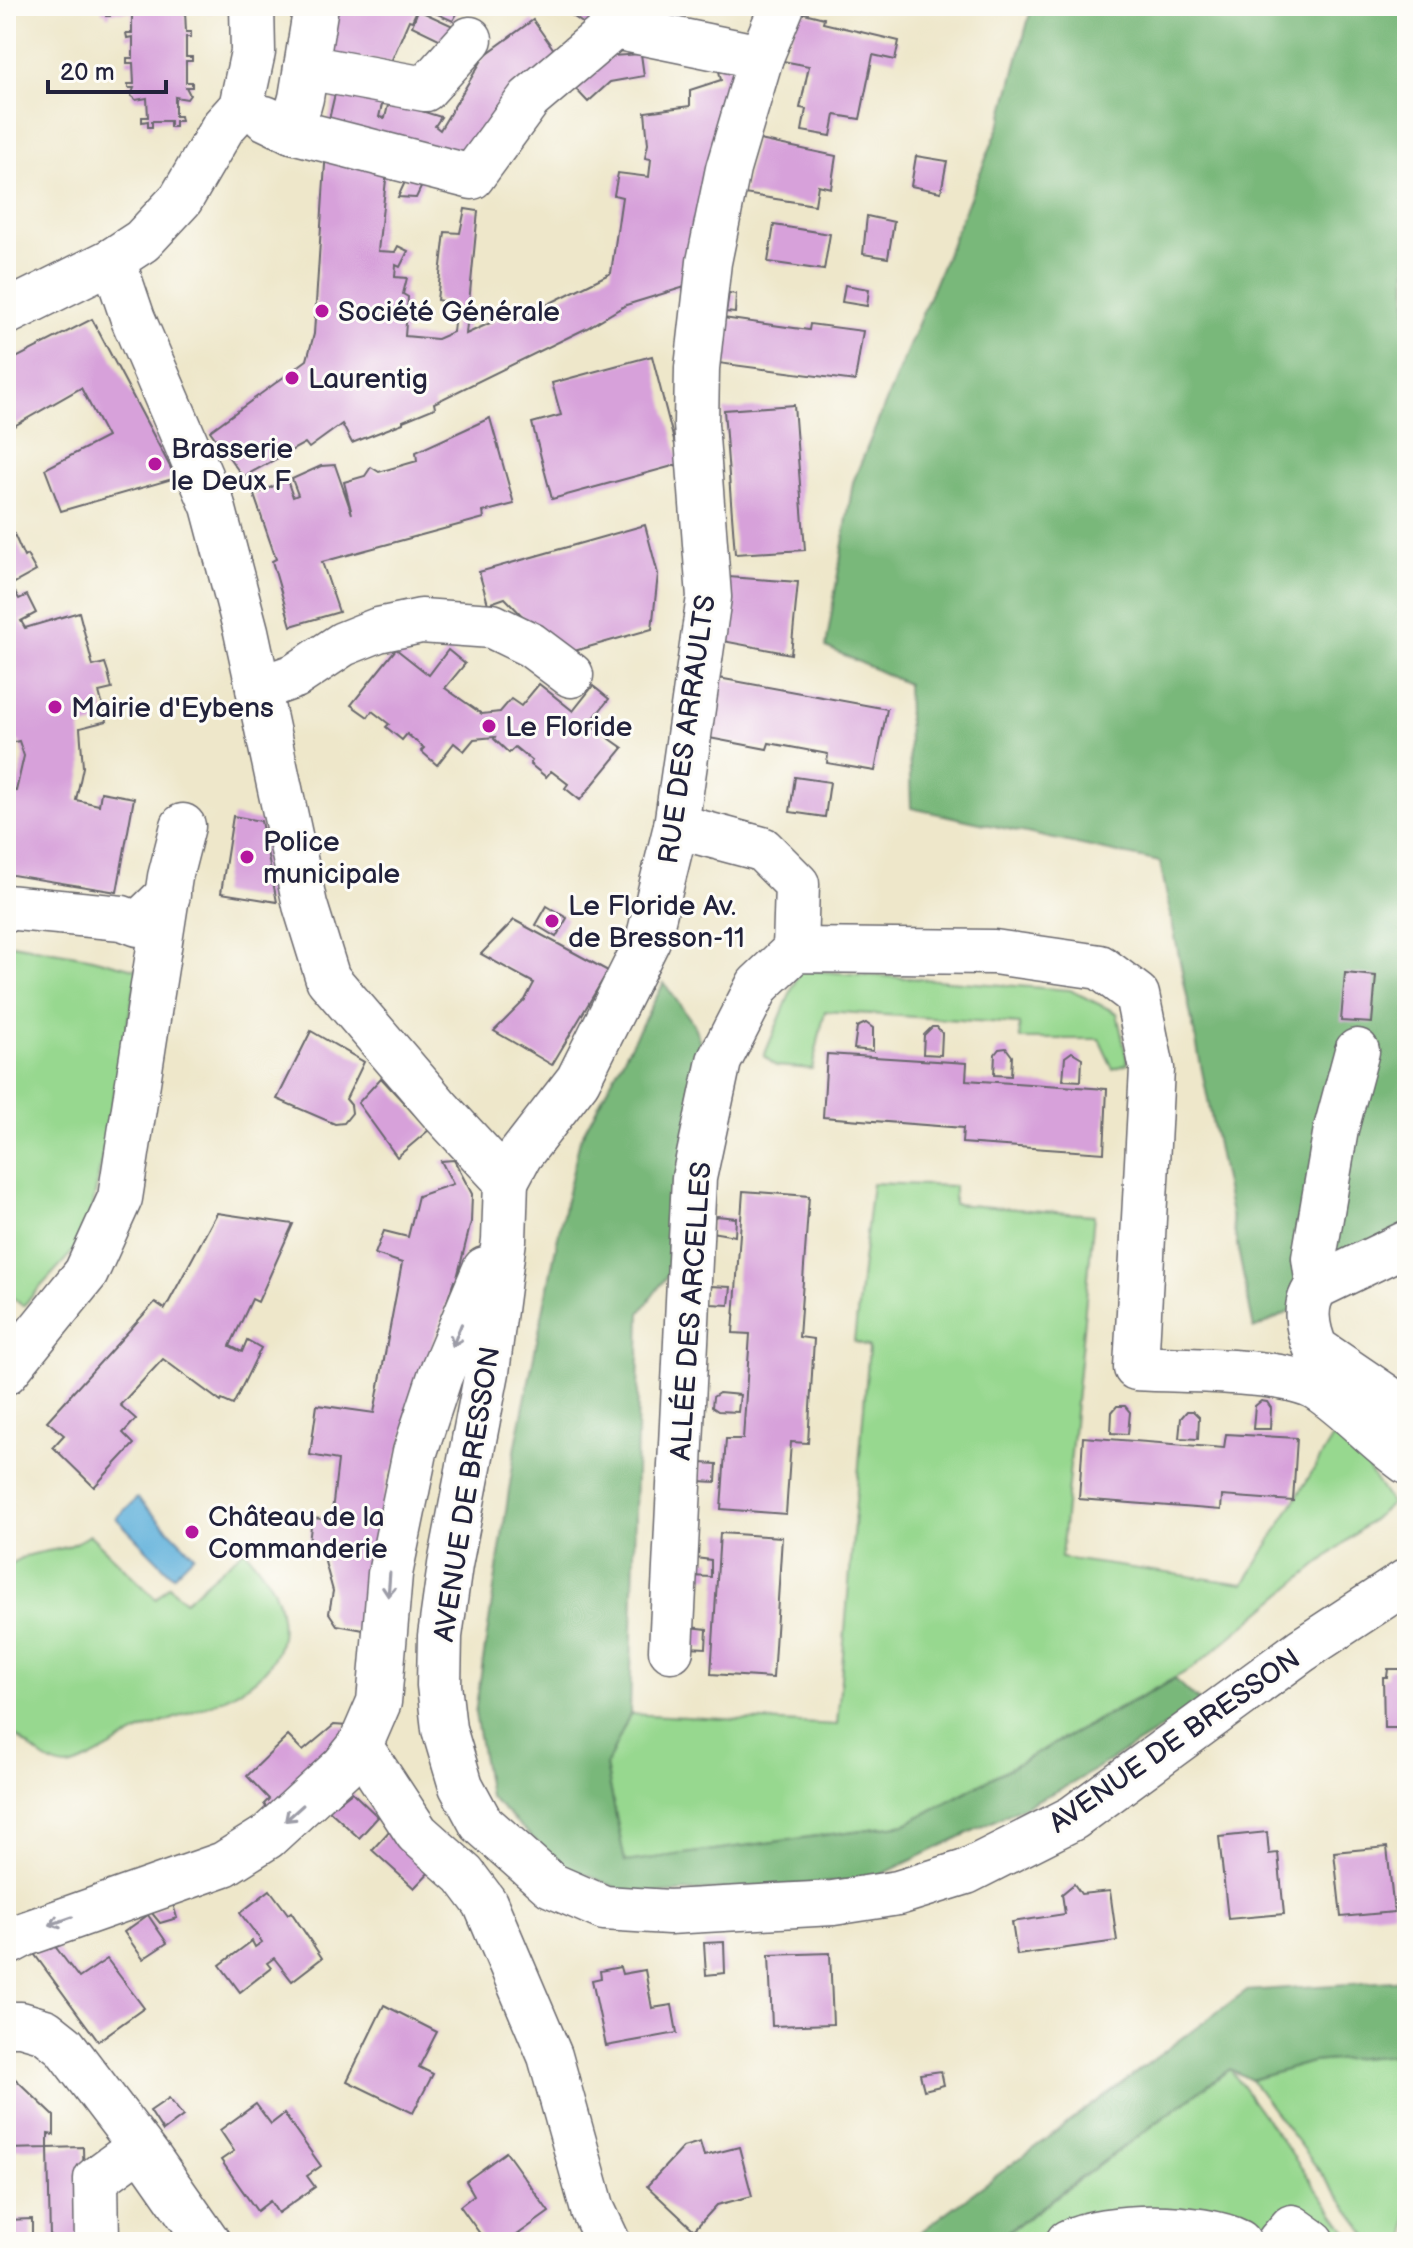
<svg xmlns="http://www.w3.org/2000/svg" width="1413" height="2248" font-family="'Balsamiq Sans',sans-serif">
  <rect width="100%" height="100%" fill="#fdfcf7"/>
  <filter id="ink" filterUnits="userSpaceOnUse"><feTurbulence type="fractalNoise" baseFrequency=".0125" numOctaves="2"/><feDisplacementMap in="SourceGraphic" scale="16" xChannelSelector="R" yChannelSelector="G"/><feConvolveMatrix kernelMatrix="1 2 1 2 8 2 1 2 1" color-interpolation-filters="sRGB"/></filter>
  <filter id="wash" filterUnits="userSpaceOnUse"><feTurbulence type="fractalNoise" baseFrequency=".006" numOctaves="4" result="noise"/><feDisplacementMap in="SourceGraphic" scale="32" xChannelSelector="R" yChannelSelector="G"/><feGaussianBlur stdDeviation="1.8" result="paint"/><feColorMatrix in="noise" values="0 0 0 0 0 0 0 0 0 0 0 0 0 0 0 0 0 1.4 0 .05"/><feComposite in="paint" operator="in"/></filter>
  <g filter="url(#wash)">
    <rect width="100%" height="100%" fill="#eee7ca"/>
    <g fill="#97d88f" stroke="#5c7d65" stroke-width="2">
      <polygon points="6,943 88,957 138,970 87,1236 23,1306 6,1292"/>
      <polygon points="800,970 1070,990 1117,1013 1128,1064 1113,1069 1099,1039 1020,1039 1019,1024 825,1011 812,1069 776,1066 764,1056"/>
      <polygon points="872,1183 954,1186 954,1204 1094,1215 1061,1558 1244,1584 1340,1426 1391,1504 1193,1668 906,1824 625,1862 606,1766 630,1714 837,1725 869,1347 854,1341"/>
      <path d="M90 1535 156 1599 169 1586 185 1601 245 1549C254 1562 267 1575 273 1589 313 1683 209 1704 143 1730 126 1737 81 1767 67 1767 43 1766 26 1740 6 1730V1568C22 1552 46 1553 66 1547 74 1545 82 1539 90 1535Z"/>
      <polygon points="1407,2054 1407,2242 1373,2242 1251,2080 1312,2062"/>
      <polygon points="1230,2069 1355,2242 995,2242"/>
    </g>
    <g fill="#79b87a" stroke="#4e6d5a" stroke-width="2">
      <polygon points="1032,6 1407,6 1407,1255 1254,1329 1160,862 911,808 907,684 826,647 853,482 1001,122"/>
      <polygon points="664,983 693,1023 707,1060 678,1261 640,1313 630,1714 606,1766 625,1862 906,1824 1175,1679 1202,1704 1071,1784 870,1880 635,1895 560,1864 489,1796 475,1713 516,1445 560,1227 580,1139"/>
      <polygon points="1407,1980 1407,2054 1312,2062 1251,2080 1230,2069 993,2242 907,2242 1246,1991"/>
    </g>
    <polygon fill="#60b1db" stroke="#416a8b" stroke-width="2" points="137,1498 194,1555 173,1576 116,1518"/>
    <g id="blocks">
      <g fill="#d7a1da">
        <polygon points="106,6 215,6 215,9 211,10 212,13 207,13 207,10 201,10 202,12 185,10 186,32 191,32 191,37 186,37 186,57 192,57 192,61 186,61 186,82 192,82 192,87 186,87 190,95 187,99 175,97 175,116 180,116 181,121 175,121 175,127 170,127 170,121 152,121 152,127 148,127 148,121 142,122 142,117 148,117 147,98 136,100 131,96 134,88 128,88 128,84 134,84 133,63 127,63 127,58 133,58 133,37 127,38 126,33 132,33 132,12 110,12 110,16 106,16 106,12 102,12 102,7"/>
        <polygon points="335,6 371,6 381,9 382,6 419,6 412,21 409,20 391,62 331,56"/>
        <polygon points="420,6 461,6 453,21"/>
        <polygon points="578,6 586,6 597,14 591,29 570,14"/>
        <polygon points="617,6 648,6 642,20"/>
        <polygon points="418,10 453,26 445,42 412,26"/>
        <polygon points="800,12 824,18 823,23 899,41 895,60 873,55 860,119 835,115 831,136 802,131 806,109 800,108 809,66 783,61"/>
        <polygon points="533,20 559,57 477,159 327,128 337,85 384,96 379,117 385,118 389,101 441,117 435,126 440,130 485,55"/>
        <polygon points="641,54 644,76 610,82 588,102 571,84 612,56"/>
        <polygon points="717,62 736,69 698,283 626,305 587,328 434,403 435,408 403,421 403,423 352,443 342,424 309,448 305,443 243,477 210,431 307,360 314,334 326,149 388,162 378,251 395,252 398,246 408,251 400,267 396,265 395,277 407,278 403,294 408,297 405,336 437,339 453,332 456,304 437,300 445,232 460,233 465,209 478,211 466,334 512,313 514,321 611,273 622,197 614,195 618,173 649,177 651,159 645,158 648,144 645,112 690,106 690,90 721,80"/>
        <polygon points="755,139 836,156 831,188 818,185 815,205 744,194"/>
        <polygon points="916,156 947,161 941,192 911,186"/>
        <polygon points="410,171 426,177 416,198 398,197"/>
        <polygon points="867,216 894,222 888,258 863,254"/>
        <polygon points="774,225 830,234 824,270 768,262"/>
        <polygon points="845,285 869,289 867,306 842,302"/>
        <polygon points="729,293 736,294 735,313 726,312"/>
        <polygon points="723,318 809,330 810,324 863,331 855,381 718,363"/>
        <polygon points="92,319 176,478 61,511 45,469 107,437 81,388 7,430 6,363"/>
        <polygon points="652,356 680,464 552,499 532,423 561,415 552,383"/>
        <polygon points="794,405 805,550 735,554 724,410"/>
        <polygon points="490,418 514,504 483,512 484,518 322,562 339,612 291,626 272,561 276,559 254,495 287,480 293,497 298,495 292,479 321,466 335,465 352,514 344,482 365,476 371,467 379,472 417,461 416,452"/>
        <polygon points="10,525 24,557 27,555 36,571 11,585 19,599 27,595 36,613 21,621 25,628 79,612 93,666 105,663 108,672 112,689 99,692 107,721 80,728 83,767 76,800 99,805 101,792 134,798 117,892 6,874 6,789 16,791 24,756 19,741 6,744 6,528"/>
        <polygon points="645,525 658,574 652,629 560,655 505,598 488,604 479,572"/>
        <polygon points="728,577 798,582 791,654 723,641"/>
        <polygon points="396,649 429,675 448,650 465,664 445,688 482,714 500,712 511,699 521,706 539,684 573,711 593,686 609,699 589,724 623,748 580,800 565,788 568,784 551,771 546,777 530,764 532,761 515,747 509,753 494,739 495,737 474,739 464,751 454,743 437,765 421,751 424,748 407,734 402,740 386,727 389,724 372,711 368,717 351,705"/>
        <polygon points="713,677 887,709 875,771 827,763 828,754 769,743 767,749 704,737"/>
        <polygon points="795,777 830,782 825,817 790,812"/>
        <polygon points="233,816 261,821 277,902 221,893"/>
        <polygon points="547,906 567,918 556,937 536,925"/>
        <polygon points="514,920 608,971 552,1065 494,1031 525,1000 534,983 481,954"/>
        <polygon points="1345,973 1376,976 1372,1023 1341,1021"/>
        <polygon points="866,1023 873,1028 873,1051 854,1049 857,1027"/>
        <polygon points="932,1027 937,1027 942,1033 941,1055 923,1054 924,1035"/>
        <polygon points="311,1031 364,1062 346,1099 351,1105 352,1113 344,1123 335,1124 277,1099"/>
        <polygon points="1006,1048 1012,1056 1011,1076 994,1075 995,1054 999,1049"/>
        <polygon points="1072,1052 1082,1058 1081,1081 1063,1080 1065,1057"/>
        <polygon points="827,1054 967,1063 966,1080 1107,1089 1104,1153 962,1143 963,1128 823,1117"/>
        <polygon points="381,1078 429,1130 397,1157 358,1103"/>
        <polygon points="454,1160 472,1194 471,1222 456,1282 454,1281 419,1384 393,1472 388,1471 369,1592 369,1631 337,1625 329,1613 333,1591 325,1562 327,1546 309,1543 312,1518 331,1520 338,1460 310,1455 317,1405 374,1413 402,1263 375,1254 384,1231 408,1237 418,1196 453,1184 441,1161"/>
        <polygon points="743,1191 809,1196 799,1337 814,1339 808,1443 791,1442 786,1514 721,1509 726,1439 743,1439 750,1334 733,1333"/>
        <polygon points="217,1213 293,1224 258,1302 252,1299 230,1346 242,1352 247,1340 261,1348 233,1405 222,1400 221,1402 163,1359 120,1405 136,1419 123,1433 134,1444 94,1487 53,1447 64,1435 47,1421 155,1302 165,1309"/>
        <polygon points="717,1216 736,1218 735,1236 711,1232 713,1218"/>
        <polygon points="710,1286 731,1287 729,1305 710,1304 705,1301"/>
        <polygon points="719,1393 740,1395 738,1412 718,1411 712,1407 713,1397"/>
        <polygon points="1261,1401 1267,1402 1271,1408 1270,1429 1253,1429 1255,1406"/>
        <polygon points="1117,1406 1125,1406 1130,1412 1128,1434 1111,1433 1112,1412"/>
        <polygon points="1187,1411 1193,1411 1199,1417 1198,1439 1179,1438 1181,1418"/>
        <polygon points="1226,1434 1297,1438 1293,1501 1222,1496 1221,1510 1079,1499 1083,1437 1224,1448"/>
        <polygon points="700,1463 717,1464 716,1482 699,1481"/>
        <polygon points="720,1533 782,1537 773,1678 711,1674"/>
        <polygon points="695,1558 711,1560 711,1577 690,1576"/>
        <polygon points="689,1627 707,1629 706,1648 689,1647"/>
        <polygon points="1388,1669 1407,1669 1407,1728 1384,1728 1383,1677 1387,1677"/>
        <polygon points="334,1725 347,1726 339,1746 270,1813 264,1804 269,1799 247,1776 288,1736 303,1751"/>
        <polygon points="352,1792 378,1817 359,1838 329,1810"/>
        <polygon points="392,1828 435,1866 414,1888 372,1850"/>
        <polygon points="1267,1832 1269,1854 1278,1853 1284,1914 1228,1919 1219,1837"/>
        <polygon points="1387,1847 1394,1912 1341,1917 1334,1852"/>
        <polygon points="1074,1884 1081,1894 1110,1891 1117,1941 1017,1955 1012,1922 1065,1914 1062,1894"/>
        <polygon points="270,1890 288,1914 291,1912 322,1958 292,1981 274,1958 267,1963 271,1968 240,1992 220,1965 252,1941 255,1947 262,1942 240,1913"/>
        <polygon points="173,1904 177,1918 160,1923 151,1912"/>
        <polygon points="148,1915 167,1943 143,1959 124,1932"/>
        <polygon points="724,1942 725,1973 706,1975 704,1943"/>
        <polygon points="54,1945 79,1978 107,1959 144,2008 98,2041 35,1955 36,1951"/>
        <polygon points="830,1953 833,2024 772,2026 769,1955"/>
        <polygon points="620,1967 622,1974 645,1970 652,2008 672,2005 677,2033 606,2046 592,1980 601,1978 600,1971"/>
        <polygon points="384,2005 437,2032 419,2067 433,2074 413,2113 347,2081"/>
        <polygon points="6,2070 54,2116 54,2135 48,2134 48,2148 6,2149"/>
        <polygon points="941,2071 944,2085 924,2090 920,2074"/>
        <polygon points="169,2098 183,2116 163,2131 150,2111"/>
        <polygon points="256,2104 271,2124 284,2114 321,2166 307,2176 315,2187 278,2213 270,2201 257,2211 221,2160 234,2151 220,2130"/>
        <polygon points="700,2142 704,2156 739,2147 752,2196 717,2205 694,2230 647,2186 683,2147"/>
        <polygon points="83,2147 85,2238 50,2238 48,2148"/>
        <polygon points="506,2152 549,2212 517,2235 521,2242 486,2242 460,2206 474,2195 466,2181"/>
        <polygon points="32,2219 32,2239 6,2239 6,2220"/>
        <polygon points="450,2232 457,2242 437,2242"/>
      </g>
    </g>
  </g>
  <g filter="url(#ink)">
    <use href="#blocks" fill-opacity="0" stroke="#69676d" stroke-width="2"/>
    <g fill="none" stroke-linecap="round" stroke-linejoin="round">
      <defs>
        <g id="minor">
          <polyline points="306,67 425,89 470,39"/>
          <polyline points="265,118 292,131 301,98 316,6"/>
          <polyline points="292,131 472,177 529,99 614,27 761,57"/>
          <polyline points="113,260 133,319 213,506 246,631 305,905 328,979 441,1111 506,1181 504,1240 487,1372 450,1565 440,1636 439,1685 444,1729 461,1786 481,1823 551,1885 604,1908 669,1912 833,1903 898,1893 966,1872 1073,1818 1302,1650 1407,1581"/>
          <polyline points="6,313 113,260 142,241 181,199 223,127 241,107 253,52 252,6"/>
          <polyline points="258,689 295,676 343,644 378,630 421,621 492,626 531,645 571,675"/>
          <polyline points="676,826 762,849 797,884 795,950"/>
          <polyline points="6,907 122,918 138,924 168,895"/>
          <polyline points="506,1181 520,1155 578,1080 648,940 676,826 709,597 696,424 697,368 709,262 728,169 761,57 782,6"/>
          <path d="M1407 1243 1318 1286C1302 1303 1307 1329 1316 1349L1407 1411"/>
          <polyline points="1318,1286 1314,1258 1336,1129 1357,1051"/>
          <polyline points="6,1372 86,1273 120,1198 170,877 183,826"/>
          <path d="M671 1650 694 1178 719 1061 758 985 795 950 994 952 1100 967 1137 995 1152 1069 1136 1368C1179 1371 1288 1368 1320 1390 1351 1411 1376 1440 1407 1462"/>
          <polyline points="360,1746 417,1833 464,1875 485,1903 550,2056 593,2210 608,2242"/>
          <polyline points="6,1944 25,1934 224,1864 267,1837 343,1767 360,1746 379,1702 390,1574 415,1452 440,1376 485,1269"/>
          <polyline points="6,2024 21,2024 45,2031 64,2046 150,2159 208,2242"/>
          <polyline points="97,2242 96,2179 140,2147"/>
          <path d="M1068 2242C1104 2223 1202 2223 1239 2242"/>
          <polyline points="1279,2242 1292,2227 1313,2242"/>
        </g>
      </defs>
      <use href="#minor" stroke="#69676d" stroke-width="47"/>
      <use href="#minor" stroke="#fff" stroke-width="44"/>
    </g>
    <defs><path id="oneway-shaft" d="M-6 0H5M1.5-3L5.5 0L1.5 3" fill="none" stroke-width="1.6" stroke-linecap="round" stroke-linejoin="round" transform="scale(2)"/></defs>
    <g stroke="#9c9ca7">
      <use href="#oneway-shaft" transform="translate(457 1335) rotate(112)"/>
      <use href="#oneway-shaft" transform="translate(389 1585) rotate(94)"/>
      <use href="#oneway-shaft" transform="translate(294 1813) rotate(138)"/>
      <use href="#oneway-shaft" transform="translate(61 1921) rotate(161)"/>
    </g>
  </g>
  <g fill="#b5179e" stroke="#fdfcf7" stroke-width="3">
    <circle cx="322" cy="311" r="8"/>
    <circle cx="292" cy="378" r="8"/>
    <circle cx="155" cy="464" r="8"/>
    <circle cx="55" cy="707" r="8"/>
    <circle cx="489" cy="726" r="8"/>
    <circle cx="247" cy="857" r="8"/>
    <circle cx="552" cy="921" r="8"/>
    <circle cx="192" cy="1532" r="8"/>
  </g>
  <g text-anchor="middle" stroke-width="6" stroke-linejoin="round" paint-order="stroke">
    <g font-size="28" fill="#22223b" stroke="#fdfcf7" text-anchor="start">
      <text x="338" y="321">Société Générale</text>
      <text x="308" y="388">Laurentig</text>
      <text x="171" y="458">Brasserie<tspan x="171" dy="32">le Deux F</tspan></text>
      <text x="71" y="717">Mairie d'Eybens</text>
      <text x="505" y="736">Le Floride</text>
      <text x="263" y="851">Police<tspan x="263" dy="32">municipale</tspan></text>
      <text x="568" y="915">Le Floride Av.<tspan x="568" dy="32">de Bresson-11</tspan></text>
      <text x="208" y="1526">Château de la<tspan x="208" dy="32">Commanderie</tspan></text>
    </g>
    <g font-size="28" fill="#22223b" stroke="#fdfcf7">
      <text transform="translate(686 729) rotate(-82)" y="10">RUE DES ARRAULTS</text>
      <text transform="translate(690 1311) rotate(-86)" y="10">ALLÉE DES ARCELLES</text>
      <text transform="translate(466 1494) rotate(-81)" y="10">AVENUE DE BRESSON</text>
      <text transform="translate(1174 1740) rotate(-35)" y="10">AVENUE DE BRESSON</text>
    </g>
  </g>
  <rect width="1413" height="2248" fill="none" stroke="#fdfcf7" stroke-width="32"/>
  <path d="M48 80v12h118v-12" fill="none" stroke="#22223b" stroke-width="4"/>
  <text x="60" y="80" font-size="24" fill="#22223b" stroke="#fdfcf7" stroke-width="6" paint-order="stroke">20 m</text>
</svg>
